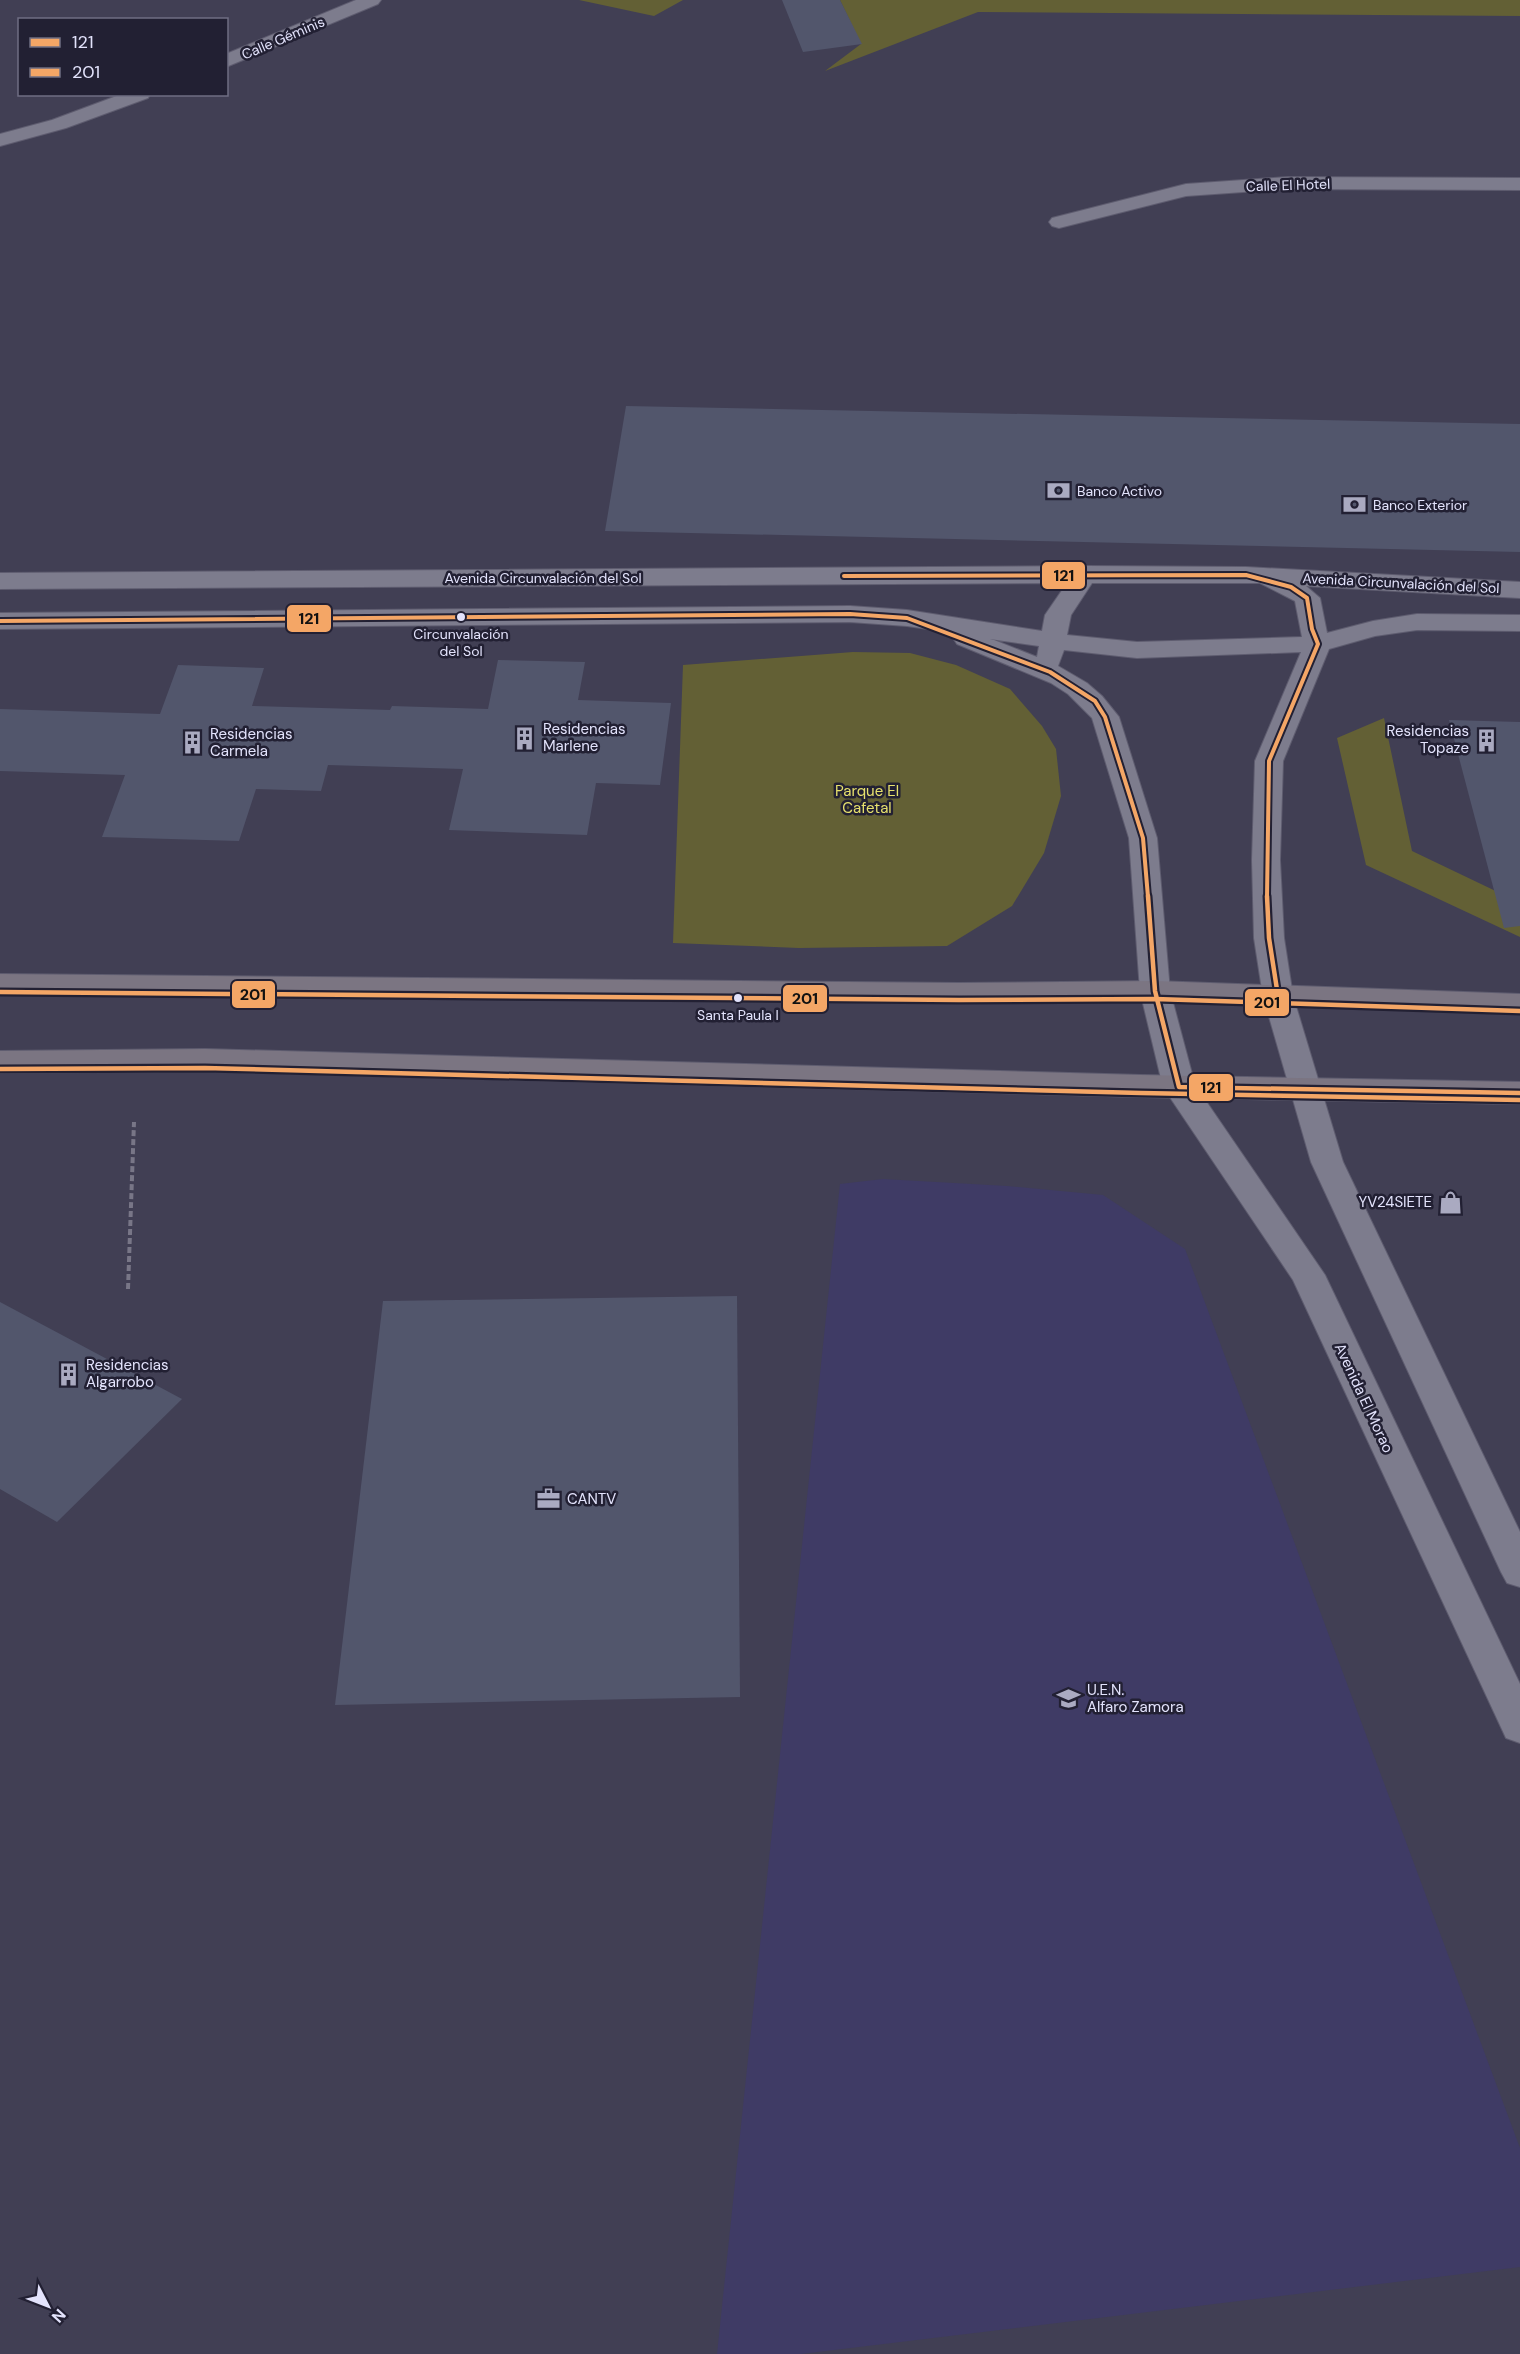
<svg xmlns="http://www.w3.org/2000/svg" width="1520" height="2354" font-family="'DM Sans',sans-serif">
  <rect width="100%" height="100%" fill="#413f54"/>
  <polygon fill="#3f3b65" points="883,1179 1007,1186 1103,1195 1185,1249 1520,2148 1520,2267 801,2354 717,2354 840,1184"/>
  <g fill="#636035">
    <polygon points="579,0 683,0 654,16"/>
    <polygon points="840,0 1520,0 1520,16 978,12 825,71 861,44"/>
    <polygon points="853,652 910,653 956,665 1010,689 1042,726 1056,749 1061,796 1044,853 1012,906 947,946 799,948 673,943 683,665"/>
    <polygon points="1384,718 1412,851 1504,895 1520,896 1520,937 1366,865 1337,738"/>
  </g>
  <g fill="#52566c">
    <polygon points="782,0 840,0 862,44 803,52"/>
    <polygon points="626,406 1520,424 1520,552 605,531"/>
    <polygon points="498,660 585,662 578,700 671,703 660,785 596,783 587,835 449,830 463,769 328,765 321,791 256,789 239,841 102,837 125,775 0,771 0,709 160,714 178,665 264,668 252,706 390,710 392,706 488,709"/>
    <polygon points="1449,720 1520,722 1520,926 1504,928"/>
    <polygon points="737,1296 740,1697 335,1705 383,1301"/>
    <polygon points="0,1302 182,1399 57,1522 0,1489"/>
  </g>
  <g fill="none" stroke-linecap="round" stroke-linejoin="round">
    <defs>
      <g id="minor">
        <polygon points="356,0 381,0 378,4 226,67 226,54"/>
        <polygon points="122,94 150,94 148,98 66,128 0,146 0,134 52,120"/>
        <polygon points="1288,177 1520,178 1520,190 1288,189 1186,196 1059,228 1052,226 1049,222 1052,218 1186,184"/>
        <path d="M1086 566 1246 567 1520 582V598L1306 586 1320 598 1327 633 1373 621 1417 614 1520 615V631L1417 630 1375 636 1329 649 1283 761 1280 860 1284 938 1293 996 1343 1162 1520 1532V1587L1507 1583 1501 1572 1311 1162 1263 996 1254 938 1252 860 1255 761 1301 652 1137 658 1064 650 1058 666 1087 683 1102 696 1119 717 1157 838 1170 991 1195 1085 1325 1275 1520 1684V1743L1506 1738 1293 1280 1163 1087 1140 991 1129 838 1092 718 1068 694 1051 683 957 644 953 638 956 633 907 626 850 622 0 629V613L850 606 907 610 1042 631 1045 615 1067 583 0 589V573ZM1092 583H1260L1295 601 1302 637 1137 642 1067 635 1071 615ZM990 639 1039 646 1037 657 994 640Z"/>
      </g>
      <g id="major">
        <polygon points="0,974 959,983 1155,981 1520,994 1520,1014 1155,1001 959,1003 0,994"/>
        <polygon points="205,1049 1141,1075 1520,1082 1520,1104 1141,1097 205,1071 0,1073 0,1051"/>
      </g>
    </defs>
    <use href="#minor" stroke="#5e5c6f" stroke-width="2"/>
    <use href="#major" stroke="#5e5c6f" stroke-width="2"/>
    <polyline stroke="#787687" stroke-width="4" stroke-dasharray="6 3" stroke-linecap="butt" points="128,1289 134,1122"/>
    <use href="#minor" fill="#7d7c8d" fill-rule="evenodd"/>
    <use href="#major" fill="#7b7582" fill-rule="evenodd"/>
    <defs>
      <g id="bus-1-far1">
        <polyline points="844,576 1246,575 1291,587 1307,598 1312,629 1318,644 1269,761 1267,897"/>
        <polyline points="0,621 850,614 907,618 1050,672 1095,701 1105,717 1143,838 1148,897"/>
      </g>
      <g id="bus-1">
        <polyline points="1148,896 1155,991 1179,1087 1520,1093"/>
        <polyline points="1267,896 1269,938 1278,996"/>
      </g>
      <g id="bus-2">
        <polyline points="0,992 959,1000 1155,999 1520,1011"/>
        <polyline points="0,1069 205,1068 1141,1093 1520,1100"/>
      </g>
    </defs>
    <use href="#bus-1-far1" stroke="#222033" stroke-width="8"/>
    <use href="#bus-1" stroke="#222033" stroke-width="9"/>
    <use href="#bus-2" stroke="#222033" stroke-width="9"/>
    <use href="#bus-1-far1" stroke="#f4a666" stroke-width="4"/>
    <use href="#bus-1" stroke="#f4a666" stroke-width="4.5"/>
    <use href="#bus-2" stroke="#f4a666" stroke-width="4.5"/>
  </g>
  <defs>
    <symbol id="bank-bare" viewBox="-9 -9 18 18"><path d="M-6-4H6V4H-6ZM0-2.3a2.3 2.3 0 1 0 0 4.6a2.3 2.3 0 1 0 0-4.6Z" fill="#aaaac1" stroke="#222033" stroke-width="2.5" paint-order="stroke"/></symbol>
    <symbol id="building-bare" viewBox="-9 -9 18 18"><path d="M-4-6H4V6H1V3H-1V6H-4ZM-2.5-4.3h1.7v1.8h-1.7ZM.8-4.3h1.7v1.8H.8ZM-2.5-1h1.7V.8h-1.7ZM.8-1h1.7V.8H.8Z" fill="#aaaac1" stroke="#222033" stroke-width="2.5" paint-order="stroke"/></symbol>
    <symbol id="shop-bare" viewBox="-9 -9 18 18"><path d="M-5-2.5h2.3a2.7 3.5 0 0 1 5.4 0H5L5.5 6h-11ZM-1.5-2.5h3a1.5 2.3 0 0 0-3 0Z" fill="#aaaac1" stroke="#222033" stroke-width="2.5" paint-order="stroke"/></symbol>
    <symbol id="office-bare" viewBox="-9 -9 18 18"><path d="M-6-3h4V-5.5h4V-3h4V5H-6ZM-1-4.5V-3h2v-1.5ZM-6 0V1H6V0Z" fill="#aaaac1" stroke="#222033" stroke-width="2.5" paint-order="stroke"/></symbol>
    <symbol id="school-bare" viewBox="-9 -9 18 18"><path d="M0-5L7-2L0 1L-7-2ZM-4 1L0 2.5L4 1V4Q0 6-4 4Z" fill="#aaaac1" stroke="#222033" stroke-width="2.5" paint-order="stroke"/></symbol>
  </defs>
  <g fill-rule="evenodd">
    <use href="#bank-bare" x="1042" y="474" width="33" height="33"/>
    <use href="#bank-bare" x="1338" y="488" width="33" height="33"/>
    <use href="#building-bare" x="508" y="722" width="33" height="33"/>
    <use href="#building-bare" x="1470" y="724" width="33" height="33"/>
    <use href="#building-bare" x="176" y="726" width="33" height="33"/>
    <use href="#shop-bare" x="1434" y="1186" width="33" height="33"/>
    <use href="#building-bare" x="52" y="1358" width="33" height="33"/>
    <use href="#office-bare" x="532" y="1482" width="33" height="33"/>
    <use href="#school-bare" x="1052" y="1682" width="33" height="33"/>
  </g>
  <g fill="#e3e3fc" stroke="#222033" stroke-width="2">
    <circle cx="461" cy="617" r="5"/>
    <circle cx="738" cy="998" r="5"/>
  </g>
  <g text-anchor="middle" stroke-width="5" stroke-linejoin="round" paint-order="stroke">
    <g font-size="14" fill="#e3e3fc" stroke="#222033">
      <text transform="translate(283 38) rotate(-23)" y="5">Calle Géminis</text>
      <text transform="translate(1288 185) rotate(-2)" y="5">Calle El Hotel</text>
      <text x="543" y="583">Avenida Circunvalación del Sol</text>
      <text transform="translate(1401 583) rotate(3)" y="5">Avenida Circunvalación del Sol</text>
    </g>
    <g font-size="14" fill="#e3e3fc" stroke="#222033" text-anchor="start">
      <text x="1077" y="496">Banco Activo</text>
      <text x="1373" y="510">Banco Exterior</text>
    </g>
    <g font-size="14" fill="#e3e3fc" stroke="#222033">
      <text x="461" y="639">Circunvalación<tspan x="461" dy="17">del Sol</tspan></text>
      <text x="738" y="1020">Santa Paula I</text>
    </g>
    <g font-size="15" fill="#e3e3fc" stroke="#222033" text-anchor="start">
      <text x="543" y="734">Residencias<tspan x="543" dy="17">Marlene</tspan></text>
      <text x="1469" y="736" text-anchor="end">Residencias<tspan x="1469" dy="17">Topaze</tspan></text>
      <text x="210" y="739">Residencias<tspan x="210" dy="17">Carmela</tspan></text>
      <text x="1432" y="1207" text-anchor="end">YV24SIETE</text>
      <text x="86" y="1370">Residencias<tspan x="86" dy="17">Algarrobo</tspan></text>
      <text x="567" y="1504">CANTV</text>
      <text x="1087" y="1695">U.E.N.<tspan x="1087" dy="17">Alfaro Zamora</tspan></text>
    </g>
    <g font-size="15" fill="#e7e16d" stroke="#222033">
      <text x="867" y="796">Parque El<tspan x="867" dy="17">Cafetal</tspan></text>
    </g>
    <g font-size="15" fill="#e3e3fc" stroke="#222033">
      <text transform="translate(1364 1398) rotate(65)" y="5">Avenida El Morao</text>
    </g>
  </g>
  <g stroke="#222033" stroke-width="2">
    <rect x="1041" y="561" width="45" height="29" rx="6" fill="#f4a666"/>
    <rect x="286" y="604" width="46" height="29" rx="6" fill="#f4a666"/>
    <rect x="231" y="980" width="45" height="29" rx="6" fill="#f4a666"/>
    <rect x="782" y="984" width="46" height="29" rx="6" fill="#f4a666"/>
    <rect x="1244" y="988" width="46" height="29" rx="6" fill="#f4a666"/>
    <rect x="1188" y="1073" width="46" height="29" rx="6" fill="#f4a666"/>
  </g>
  <g font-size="16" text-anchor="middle" font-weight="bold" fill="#111">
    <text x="1064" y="581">121</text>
    <text x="309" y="624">121</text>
    <text x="253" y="1000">201</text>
    <text x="805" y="1004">201</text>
    <text x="1267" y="1008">201</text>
    <text x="1211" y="1093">121</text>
  </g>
  <rect x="18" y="18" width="210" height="78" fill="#222033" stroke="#6f6e83" stroke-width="1.5"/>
  <rect x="30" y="38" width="30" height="9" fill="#f4a666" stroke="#6f6e83" stroke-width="1.5"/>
  <text x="72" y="48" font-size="18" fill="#e3e3fc">121</text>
  <rect x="30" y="68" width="30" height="9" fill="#f4a666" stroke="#6f6e83" stroke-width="1.5"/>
  <text x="72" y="78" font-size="18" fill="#e3e3fc">201</text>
  <g transform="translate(48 2306) rotate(132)" stroke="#222033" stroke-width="4.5" paint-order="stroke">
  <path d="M0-4.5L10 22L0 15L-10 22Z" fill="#e3e3fc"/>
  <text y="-9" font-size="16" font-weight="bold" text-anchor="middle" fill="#e3e3fc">N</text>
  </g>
</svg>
